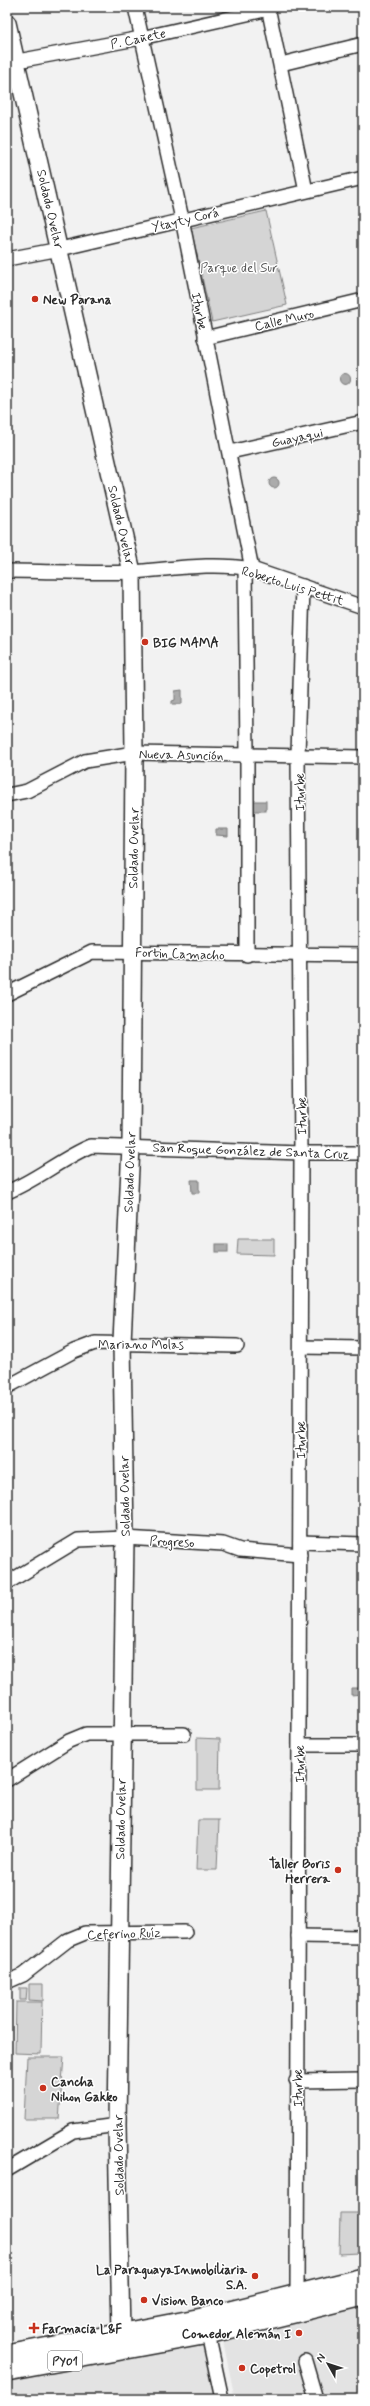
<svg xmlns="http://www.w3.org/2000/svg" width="370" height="2406" font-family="Mynerve,sans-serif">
  <rect width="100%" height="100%" fill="#f2f2f2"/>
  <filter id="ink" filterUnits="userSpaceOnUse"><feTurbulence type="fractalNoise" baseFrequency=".025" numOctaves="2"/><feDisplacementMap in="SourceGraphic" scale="8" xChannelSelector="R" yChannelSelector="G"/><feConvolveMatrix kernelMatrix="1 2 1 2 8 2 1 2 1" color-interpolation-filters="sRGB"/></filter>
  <g filter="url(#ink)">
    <g fill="#e3e3e3">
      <polygon points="363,2302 363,2399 235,2399 222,2336"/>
      <polygon points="203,2341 222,2399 7,2399 7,2377"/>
    </g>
    <g fill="#d5d5d5" stroke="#808080">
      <polygon points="266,211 287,305 212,322 191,228"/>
      <polygon points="238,1239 274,1239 274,1255 237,1254"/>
      <polygon points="197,1738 220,1739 219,1790 197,1790"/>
      <polygon points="198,1820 219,1820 217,1870 196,1870"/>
      <polygon points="29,1984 43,1984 43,2001 29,2000"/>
      <polygon points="20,1988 27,1988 26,2000 20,2000"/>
      <polygon points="16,2002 42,2002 41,2054 15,2053"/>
      <polygon points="27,2057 64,2057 59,2119 24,2119"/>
      <polygon points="340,2213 359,2213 359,2253 339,2254"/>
    </g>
    <g fill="#ababab" stroke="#787878">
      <circle cx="345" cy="379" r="5.5"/>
      <circle cx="274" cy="483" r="5"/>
      <polygon points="182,690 182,704 172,704 172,701 175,700 175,691"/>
      <rect x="254" y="801" width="12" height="10"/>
      <polygon points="216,829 228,829 228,836 216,835"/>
      <polygon points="363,837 363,856 359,853 359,841"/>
      <polygon points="191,1180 199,1180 199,1193 192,1193"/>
      <rect x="216" y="1244" width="12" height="8"/>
      <polygon points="351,1688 363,1688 363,1694 351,1695"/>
    </g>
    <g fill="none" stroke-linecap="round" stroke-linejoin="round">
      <defs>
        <g id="minor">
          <polyline points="135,7 182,219 252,569"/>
          <polyline points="268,7 306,191"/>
          <polyline points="7,63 141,38 269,9"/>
          <polyline points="281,64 363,44"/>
          <polyline points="7,259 60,249 363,178"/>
          <polyline points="205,338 363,300"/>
          <polyline points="230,452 363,422"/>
          <polyline points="245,568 247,754 247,955"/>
          <path d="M7 571C49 571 91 574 133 572 173 569 212 562 252 569L363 607"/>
          <polyline points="7,795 27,791 85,761 134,753 363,757"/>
          <polyline points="7,994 92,952 363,955"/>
          <path d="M7 1192C37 1180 62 1158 91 1146L301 1153H363"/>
          <polyline points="301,1347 363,1348"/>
          <polyline points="7,1387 74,1351 95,1343 237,1346"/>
          <polyline points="300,1542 363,1544"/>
          <polyline points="7,1583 78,1540 125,1538 223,1544 240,1550 300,1555"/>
          <polyline points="300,1745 363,1745"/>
          <polyline points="7,1780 69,1741 86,1734 184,1734"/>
          <polyline points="298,1936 363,1937"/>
          <polyline points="7,1982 23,1975 68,1940 85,1933 185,1932"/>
          <polyline points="296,2081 363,2080"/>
          <polyline points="7,2170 73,2131 117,2125"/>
          <polyline points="297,2294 301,1153 298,755 303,586"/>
          <polyline points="208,2334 222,2399"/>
          <polyline points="305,2361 316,2399"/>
        </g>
        <polyline id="major" points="7,23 132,572 134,753 131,1146 122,1342 125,1538 117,2125 121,2335"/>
        <g id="highway">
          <polyline points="7,2355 202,2318 363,2278"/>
          <polyline points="7,2371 208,2334 363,2296"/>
        </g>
      </defs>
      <use href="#minor" stroke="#2b2b2b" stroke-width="16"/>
      <use href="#major" stroke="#2b2b2b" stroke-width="20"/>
      <use href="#highway" stroke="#2b2b2b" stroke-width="22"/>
      <use href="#minor" stroke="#fff" stroke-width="13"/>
      <use href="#major" stroke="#fff" stroke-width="17"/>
      <use href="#highway" stroke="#fff" stroke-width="19"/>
    </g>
  </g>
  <g fill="#c8321e" stroke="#fff" stroke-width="1.5">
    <circle cx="35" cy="299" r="4"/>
    <circle cx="145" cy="642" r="4"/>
    <circle cx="338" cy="1870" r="4"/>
    <circle cx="43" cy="2088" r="4"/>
    <circle cx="255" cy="2276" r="4"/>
    <circle cx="144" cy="2300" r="4"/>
    <path d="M32 2322h4v4h4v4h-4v4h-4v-4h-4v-4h4z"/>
    <circle cx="299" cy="2333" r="4"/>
    <circle cx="242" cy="2368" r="4"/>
  </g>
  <g text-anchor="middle" stroke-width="3" stroke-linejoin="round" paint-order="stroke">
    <rect fill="#fff" stroke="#6b6b6b" stroke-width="1" x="48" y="2351" width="34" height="20" rx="3"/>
    <g font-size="12" font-weight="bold" fill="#2b2b2b">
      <text x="65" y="2365">PY01</text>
    </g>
    <g font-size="13" fill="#2b2b2b" stroke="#fff">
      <text transform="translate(138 38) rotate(-12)" y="5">P. Cañete</text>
      <text transform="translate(51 209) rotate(77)" y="5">Soldado Ovelar</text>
      <text transform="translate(185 219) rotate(-13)" y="5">Ytayty Corá</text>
      <text transform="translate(200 311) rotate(79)" y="5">Iturbe</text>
      <text transform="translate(284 319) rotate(-13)" y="5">Calle Muro</text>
      <text transform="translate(297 437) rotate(-12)" y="5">Guayaqui</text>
      <text transform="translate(122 525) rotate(77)" y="5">Soldado Ovelar</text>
      <text transform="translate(293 585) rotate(17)" y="5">Roberto Luis Pettit</text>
      <text transform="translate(181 754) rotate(1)" y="5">Nueva Asunción</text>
      <text transform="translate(299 792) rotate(-90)" y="5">Iturbe</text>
      <text transform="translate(133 848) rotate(-89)" y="5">Soldado Ovelar</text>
      <text transform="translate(180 953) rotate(2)" y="5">Fortin Camacho</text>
      <text transform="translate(301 1116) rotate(-90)" y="5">Iturbe</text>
      <text transform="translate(251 1150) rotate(2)" y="5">San Roque González de Santa Cruz</text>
      <text transform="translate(129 1172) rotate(-88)" y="5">Soldado Ovelar</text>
      <text x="141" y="1349">Mariano Molas</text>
      <text transform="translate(300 1440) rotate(-90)" y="5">Iturbe</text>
      <text transform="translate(124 1496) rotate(-91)" y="5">Soldado Ovelar</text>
      <text transform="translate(172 1541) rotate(3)" y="5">Progreso</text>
      <text transform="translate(299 1764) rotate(-90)" y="5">Iturbe</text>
      <text transform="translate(120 1819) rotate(-89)" y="5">Soldado Ovelar</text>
      <text transform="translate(124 1933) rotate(-2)" y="5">Ceferino Ruíz</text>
      <text transform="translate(297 2088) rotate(-90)" y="5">Iturbe</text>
      <text transform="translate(118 2155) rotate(-91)" y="5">Soldado Ovelar</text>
    </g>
    <g font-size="13" fill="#565656" stroke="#fff">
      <text x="239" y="272">Parque del Sur</text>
    </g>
    <g font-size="13" font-weight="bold" fill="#2b2b2b" stroke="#fff" text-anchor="start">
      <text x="43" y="304">New Parana</text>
      <text x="153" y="647">BIG MAMA</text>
      <text x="330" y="1868" text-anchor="end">Taller Boris<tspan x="330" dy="15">Herrera</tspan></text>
      <text x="51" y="2086">Cancha<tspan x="51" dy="15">Nihon Gakko</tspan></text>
      <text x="247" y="2274" text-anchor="end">La ParaguayaInmobiliaria<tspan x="247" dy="15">S.A.</tspan></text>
      <text x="152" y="2305">Vision Banco</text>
      <text x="42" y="2333">Farmacia L&amp;F</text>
      <text x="291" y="2338" text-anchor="end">Comedor Alemán I</text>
      <text x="250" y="2373">Copetrol</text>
    </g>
  </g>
  <rect width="370" height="2406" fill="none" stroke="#fff" stroke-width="24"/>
  <rect x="12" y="12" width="346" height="2382" fill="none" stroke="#2b2b2b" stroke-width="1.5" filter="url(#ink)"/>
  <g transform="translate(328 2364) rotate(309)" stroke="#ffffff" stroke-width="3" paint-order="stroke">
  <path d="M0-3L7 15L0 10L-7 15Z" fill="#2b2b2b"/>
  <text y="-6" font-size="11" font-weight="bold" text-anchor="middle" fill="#2b2b2b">N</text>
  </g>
</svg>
